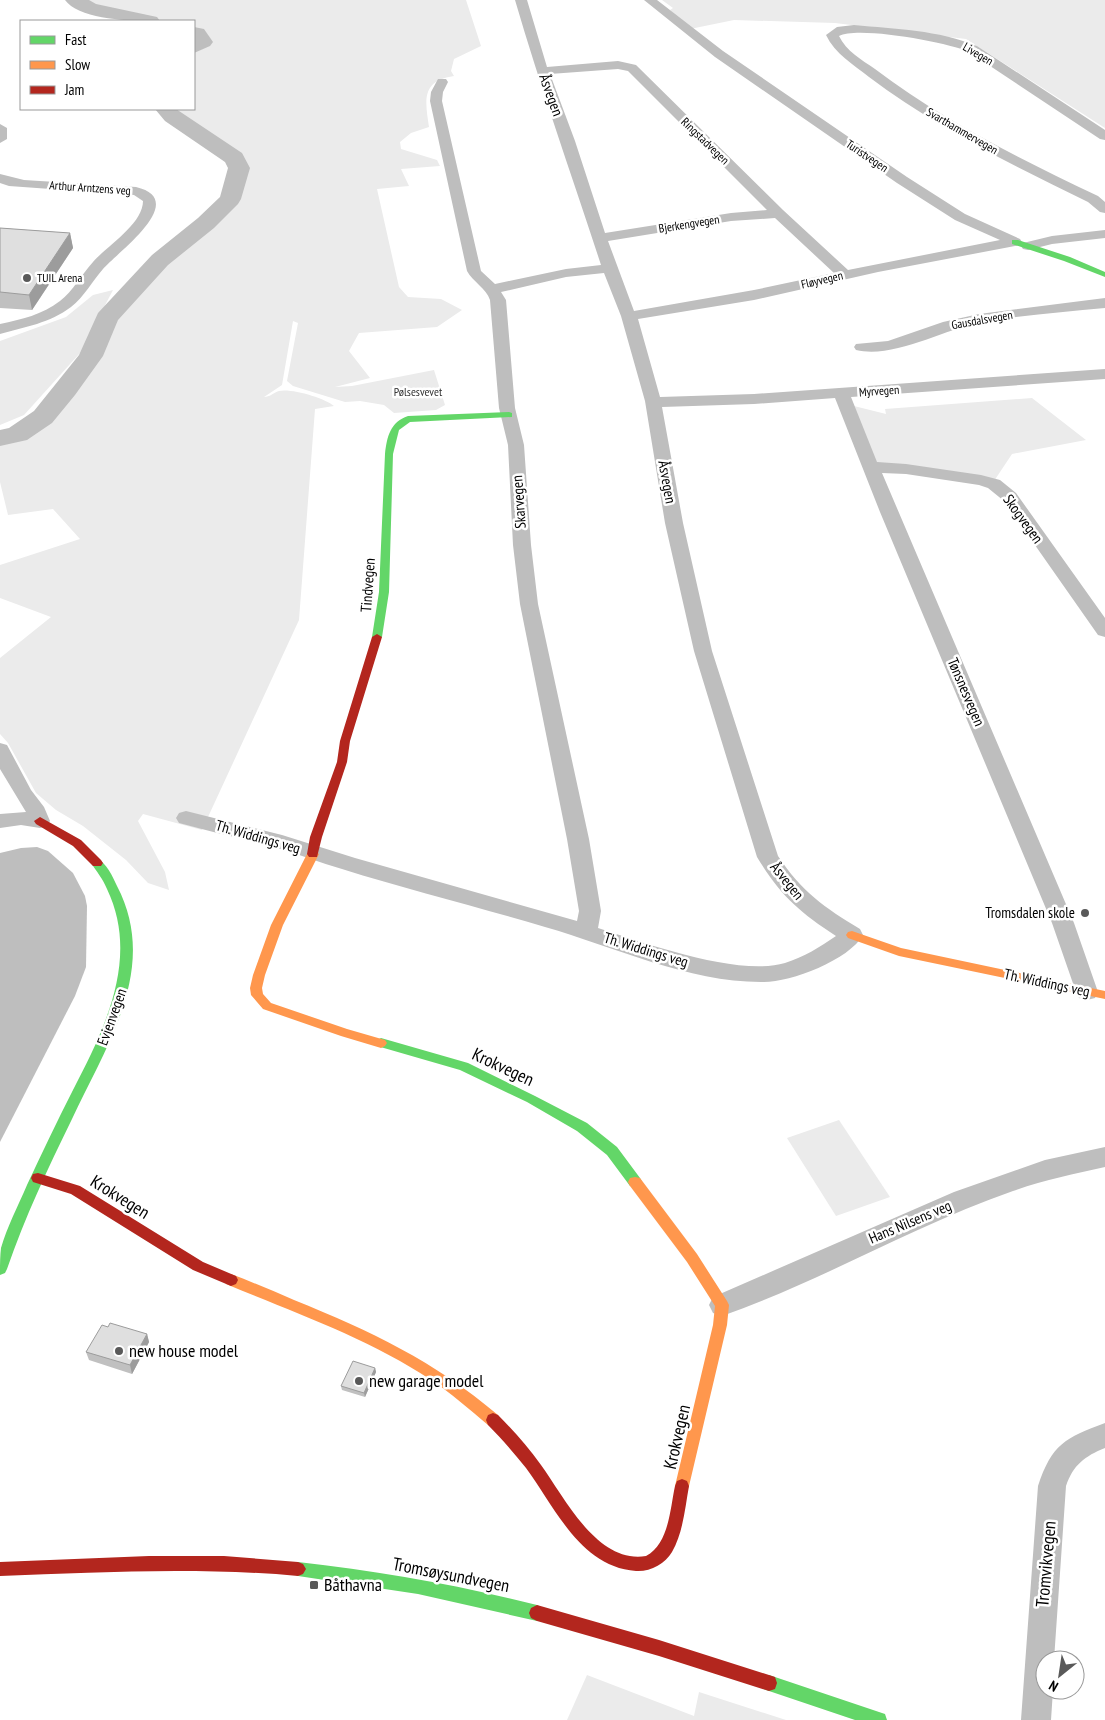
<svg xmlns="http://www.w3.org/2000/svg" width="1105" height="1720" font-family="'PT Sans Narrow',sans-serif">
  <rect width="100%" height="100%" fill="#fff"/>
  <g fill="#ebebeb">
    <path d="M75 0H466L481 46 454 59 451 71 454 76C421 81 425 100 429 127L411 133 400 142 401 149 437 160 440 166 401 169 409 186 377 189 399 287 408 297 441 299 462 310 437 327 359 333 349 351 370 378 335 387 352 386 434 370 445 405 436 410 394 413 384 405 360 401 345 402 293 386 287 381 298 323 293 321 282 385 264 397C270 397 273 393 279 391 291 388 325 398 334 406L315 409 299 620 202 830 143 814 138 821 165 872 169 890 148 883 126 860 83 826 56 810 36 793 8 743 0 734V658L51 617 0 598V565L80 539 53 509 8 515 0 482V442L21 437 50 423 101 356 115 320 166 261 231 198 239 167 234 157 172 116 166 109H194V47L203 41 197 33 194 32V21C153 21 112 19 75 0Z"/>
    <polygon points="662,0 1105,0 1105,128 966,39 835,23 734,20 690,29 670,10 673,8"/>
    <polygon points="113,290 80,353 24,415 0,425 0,341 66,317 93,295"/>
    <polygon points="1032,398 1086,440 1012,454 994,481 876,463 850,405 886,414 885,409"/>
    <polygon points="839,1120 890,1197 836,1216 787,1138"/>
    <polygon points="587,1675 694,1716 699,1692 786,1720 567,1720"/>
  </g>
  <polygon fill="#bebebe" points="37,847 48,851 73,873 85,896 87,906 86,967 75,996 0,1142 0,853 21,848"/>
  <g fill="none" stroke-linecap="round" stroke-linejoin="round">
    <g fill="#bebebe" fill-rule="evenodd">
      <path d="M65 0H89L96 4 157 17 160 21C137 22 79 20 65 0Z"/>
      <polygon points="194,27 204,29 213,42 210,46 194,53"/>
      <polygon points="155,109 176,109 242,153 250,168 241,199 238,204 214,228 168,265 118,320 103,356 75,395 52,423 27,440 0,446 0,430 9,428 34,411 79,355 98,313 152,255 198,218 220,197 228,168 225,162 165,121"/>
    </g>
    <g fill="#bebebe" fill-rule="evenodd">
      <path d="M515 0H527L547 67 618 61 636 65 783 210 848 270 1000 240 955 220 897 183 715 57 644 0H657L723 51 907 177 965 214 1020 239 1022 242 1020 245 1015 246 878 272 754 300 638 319 660 397 754 394 1105 369V379L851 397 877 462 906 464 981 475 1000 480 1016 493 1105 618V637L1098 635 1004 501 988 488 979 485 906 474 882 473 1074 923 1098 992 1095 998 1087 1000 1079 998 1076 992 1052 923 880 512 835 398 754 404 662 407 683 523 712 651 778 856C801 891 825 908 860 929L863 935C849 960 791 982 764 982 690 983 615 947 545 927 478 907 409 890 342 869 320 863 299 854 277 848 245 839 211 832 179 823L176 818 179 813 186 811 282 835 355 858 577 921 579 911 567 839 520 604 513 545 508 445 499 408 490 300C486 288 473 282 467 271L430 101 431 92 438 79H446L448 82 443 92 442 101 481 271 495 284 566 269 601 265C572 176 541 89 515 0ZM618 69 628 71 767 210 731 213 605 233 575 141 550 74ZM775 218 834 273 754 290 634 311 608 241 731 221ZM604 273 621 316 645 401 665 523 694 651 757 857C780 895 799 912 836 936 820 947 804 957 785 963 738 977 645 943 598 928L601 911 589 839 538 604 531 545 524 445 515 408 506 300 501 292 566 277Z"/>
      <path d="M854 25C896 29 938 30 977 46L1105 130V140L1100 139 969 52C947 42 858 26 839 36 846 51 862 60 875 69 944 121 1020 159 1098 196L1105 202V213L1100 212 1088 202C1012 165 937 128 869 77 853 64 835 54 826 35L837 27Z"/>
      <polygon points="0,124 7,128 7,139 0,143"/>
      <path d="M0 174 24 180 136 187C190 200 119 251 103 269 93 280 84 297 71 307 50 323 25 327 0 334V324C22 319 42 315 60 301 73 291 82 274 93 262 107 246 143 224 143 201L134 195 9 186 0 183Z"/>
      <polygon points="1105,230 1105,238 1052,244 1028,250 1023,249 1021,246 1023,243 1052,236"/>
      <path d="M1105 298V308C1063 312 1021 315 979 323 942 330 893 359 856 350L854 347 856 344 888 341 943 322 979 314Z"/>
      <polygon points="0,743 7,745 31,790 44,807 50,821 47,826 40,828 21,825 0,828 0,814 26,812 0,769"/>
      <path d="M1105 1147V1167C1074 1174 1043 1180 1013 1191 913 1226 822 1281 722 1316L713 1313 709 1305 713 1297 954 1192 1045 1160Z"/>
      <path d="M1105 1423V1448C1085 1456 1073 1465 1066 1486L1054 1660H1045V1690H1053L1051 1720H1021L1038 1486C1052 1444 1065 1438 1105 1423Z"/>
    </g>
    <g fill="#63d668" fill-rule="evenodd">
      <polygon points="1012,240 1018,240 1070,257 1105,272 1105,277 1064,261 1012,244"/>
      <path d="M509 412 512 413V417L410 422 399 430 393 454 389 592 382 637 377 640 373 639 372 637 379 592 385 454C387 437 390 422 408 416Z"/>
      <path d="M97 859C106 862 113 877 117 886 160 968 106 1046 72 1119 48 1168 25 1217 7 1269L5 1273 0 1275C0 1266 0 1256 1 1248 7 1227 18 1206 27 1185 42 1153 57 1121 73 1090 105 1028 140 958 107 889 103 879 97 872 91 863Z"/>
      <polygon points="381,1038 468,1063 535,1096 587,1123 617,1147 640,1178 642,1182 640,1186 635,1187 630,1186 607,1155 577,1131 527,1102 460,1070 377,1046 375,1043 377,1040"/>
      <path d="M298 1562C379 1571 458 1585 537 1605L543 1608 545 1613 543 1618 537 1621 418 1594 298 1576 293 1574 290 1569 293 1564Z"/>
      <polygon points="769,1675 879,1712 885,1714 887,1720 855,1720 769,1691 763,1689 761,1683 763,1677"/>
    </g>
    <g fill="#ff974d" fill-rule="evenodd">
      <polygon points="313,850 319,854 283,925 265,975 262,988 263,994 271,1003 347,1029 385,1040 387,1043 385,1046 381,1048 341,1036 263,1009 251,995 250,988 253,975 271,925 307,854"/>
      <polygon points="852,931 901,948 1105,991 1105,999 899,956 848,938 846,935 848,932"/>
      <polygon points="635,1177 640,1178 697,1254 727,1301 729,1305 727,1325 689,1486 687,1491 682,1493 677,1491 675,1486 713,1325 715,1306 687,1262 630,1186 628,1182 630,1178"/>
      <path d="M231 1274C252 1282 273 1291 294 1300 371 1331 434 1361 498 1415L500 1420 498 1425 493 1427 488 1425C469 1409 451 1393 431 1380 368 1338 295 1313 226 1284L224 1280 226 1276Z"/>
    </g>
    <g fill="#b3261e" fill-rule="evenodd">
      <polygon points="377,634 382,637 350,741 347,762 322,837 317,857 309,857 307,854 310,837 337,762 340,741 372,637"/>
      <polygon points="40,817 81,840 101,860 103,863 101,866 93,866 73,846 36,824 34,821"/>
      <polygon points="38,1173 80,1186 203,1262 236,1276 238,1280 236,1284 231,1286 193,1270 71,1194 33,1182 31,1178 33,1174"/>
      <path d="M493 1413 498 1415C514 1431 528 1447 541 1465 565 1498 597 1564 646 1556 669 1544 670 1509 675 1486L677 1481 682 1479 687 1481 689 1486C685 1508 683 1533 672 1552 665 1564 650 1572 636 1571 580 1567 555 1507 526 1468 514 1453 501 1438 488 1425L486 1420 488 1415Z"/>
      <path d="M149 1556H224L298 1562 303 1564 306 1569 303 1574 298 1576C199 1567 100 1572 0 1576V1562Z"/>
      <polygon points="537,1605 659,1640 769,1675 775,1677 777,1683 775,1689 769,1691 659,1656 537,1621 531,1618 529,1613 531,1608"/>
    </g>
  </g>
  <g fill="#c0c0c0">
    <polygon points="0,228 70,233 73,248 32,310 0,308"/>
    <polygon points="108,1327 147,1334 149,1342 132,1374 89,1360 86,1352"/>
    <polygon points="375,1368 376,1372 365,1397 342,1390 341,1386"/>
  </g>
  <g fill="#9c9c9c">
    <polygon points="70,233 73,248 32,310 29,295"/>
    <polygon points="147,1334 149,1342 132,1374 130,1365"/>
    <polygon points="375,1368 376,1372 365,1397 364,1393"/>
  </g>
  <g fill="#dfdfdf" stroke="#9c9c9c">
    <polygon points="0,228 70,233 29,295 0,292"/>
    <polygon points="110,1323 147,1334 130,1365 86,1352 102,1325 108,1327"/>
    <polygon points="353,1361 375,1368 364,1393 341,1386"/>
  </g>
  <g fill="#595959" stroke="#fff" stroke-width="2">
    <circle cx="27" cy="278" r="5"/>
    <circle cx="1085" cy="913" r="5"/>
    <circle cx="119" cy="1351" r="5"/>
    <circle cx="359" cy="1381" r="5"/>
    <rect x="309" y="1580" width="10" height="10" rx="2.5"/>
  </g>
  <g text-anchor="middle" stroke-width="5" stroke-linejoin="round" paint-order="stroke">
    <g font-size="12" fill="#000" stroke="#fff">
      <text transform="translate(978 54) rotate(30)" y="4">Livegen</text>
      <text transform="translate(962 131) rotate(30)" y="4">Svarthammervegen</text>
      <text transform="translate(705 141) rotate(44)" y="4">Ringstadvegen</text>
      <text transform="translate(867 156) rotate(34)" y="4">Turistvegen</text>
      <text transform="translate(90 188) rotate(4)" y="4">Arthur Arntzens veg</text>
      <text transform="translate(689 224) rotate(-9)" y="4">Bjerkengvegen</text>
      <text transform="translate(822 280) rotate(-13)" y="4">Fløyvegen</text>
      <text transform="translate(982 320) rotate(-10)" y="4">Gausdalsvegen</text>
      <text transform="translate(879 391) rotate(-4)" y="4">Myrvegen</text>
    </g>
    <g font-size="12" fill="#000" stroke="#fff" text-anchor="start">
      <text x="37" y="282">TUIL Arena</text>
    </g>
    <g font-size="12" fill="#323232" stroke="#fff">
      <text x="418" y="396">Pølsesvevet</text>
    </g>
    <g font-size="15" fill="#000" stroke="#fff">
      <text transform="translate(551 95) rotate(70)" y="5">Åsvegen</text>
      <text transform="translate(667 482) rotate(80)" y="5">Åsvegen</text>
      <text transform="translate(519 502) rotate(-94)" y="5">Skarvegen</text>
      <text transform="translate(1023 519) rotate(54)" y="5">Skogvegen</text>
      <text transform="translate(368 585) rotate(-86)" y="5">Tindvegen</text>
      <text transform="translate(966 692) rotate(67)" y="5">Tønsnesvegen</text>
      <text transform="translate(258 837) rotate(16)" y="5">Th. Widdings veg</text>
      <text transform="translate(787 881) rotate(51)" y="5">Åsvegen</text>
      <text transform="translate(646 950) rotate(17)" y="5">Th. Widdings veg</text>
      <text transform="translate(1047 983) rotate(12)" y="5">Th. Widdings veg</text>
      <text transform="translate(112 1017) rotate(-70)" y="5">Evjenvegen</text>
      <text transform="translate(910 1222) rotate(-23)" y="5">Hans Nilsens veg</text>
    </g>
    <g font-size="15" fill="#000" stroke="#fff" text-anchor="end">
      <text x="1075" y="918">Tromsdalen skole</text>
    </g>
    <g font-size="18" fill="#000" stroke="#fff">
      <text transform="translate(503 1067) rotate(25)" y="6">Krokvegen</text>
      <text transform="translate(120 1197) rotate(32)" y="6">Krokvegen</text>
      <text transform="translate(677 1437) rotate(-77)" y="6">Krokvegen</text>
      <text transform="translate(1046 1564) rotate(-85)" y="6">Tromvikvegen</text>
      <text transform="translate(451 1575) rotate(11)" y="6">Tromsøysundvegen</text>
    </g>
    <g font-size="18" fill="#000" stroke="#fff" text-anchor="start">
      <text x="129" y="1357">new house model</text>
      <text x="369" y="1387">new garage model</text>
      <text x="324" y="1591">Båthavna</text>
    </g>
  </g>
  <rect x="20" y="20" width="175" height="90" fill="#ffffff" stroke="#999999"/>
  <rect x="30" y="36" width="25" height="8" fill="#63d668" stroke="#999999"/>
  <text x="65" y="45" font-size="15" fill="#000000">Fast</text>
  <rect x="30" y="61" width="25" height="8" fill="#ff974d" stroke="#999999"/>
  <text x="65" y="70" font-size="15" fill="#000000">Slow</text>
  <rect x="30" y="86" width="25" height="8" fill="#b3261e" stroke="#999999"/>
  <text x="65" y="95" font-size="15" fill="#000000">Jam</text>
  <g transform="translate(1060 1675) rotate(210)"><circle r="24" fill="#ffffff" stroke="#999999"/>
  <path d="M0-4L9 19L0 12L-9 19Z" fill="#595959"/>
  <text y="-8" font-size="14" font-weight="bold" text-anchor="middle" fill="#000000">N</text>
  </g>
</svg>
